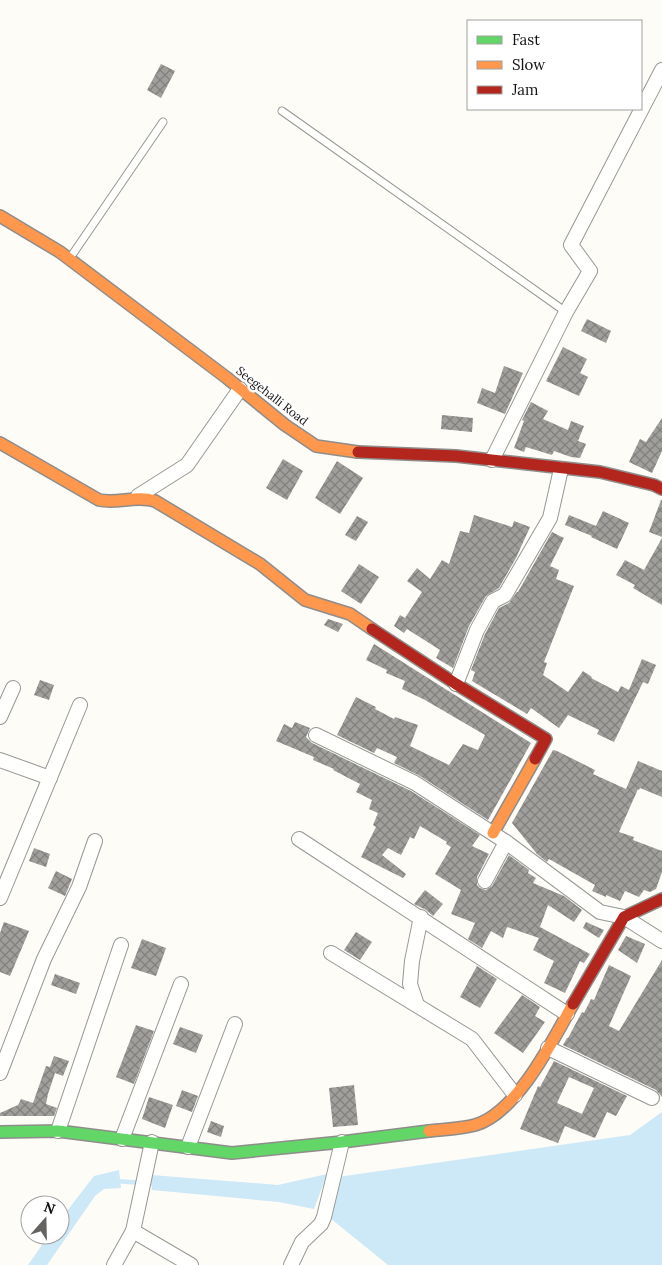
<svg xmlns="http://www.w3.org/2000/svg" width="662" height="1265" font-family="Lora,serif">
  <defs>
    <pattern id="building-cross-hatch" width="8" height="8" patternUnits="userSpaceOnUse" patternTransform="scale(1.25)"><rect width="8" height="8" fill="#a19f9c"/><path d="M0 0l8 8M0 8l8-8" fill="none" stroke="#82807e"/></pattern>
  </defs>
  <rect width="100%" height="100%" fill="#fdfcf7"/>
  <g fill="#cde8f7">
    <polygon points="662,1112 662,1265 388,1265 330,1218 338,1177 630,1135"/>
    <polygon points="119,1170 121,1188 104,1189 95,1196 47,1265 28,1265 49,1235 60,1235 60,1220 94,1176"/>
    <polygon points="327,1174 314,1209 279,1202 152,1190 151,1175 278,1185"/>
  </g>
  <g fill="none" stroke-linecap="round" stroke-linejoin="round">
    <polyline stroke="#cde8f7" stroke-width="4.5" points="115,1181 158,1184"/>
  </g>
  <g fill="url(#building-cross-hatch)" fill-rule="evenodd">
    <polygon points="161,64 175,71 161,98 147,90"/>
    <polygon points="587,319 611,331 606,343 581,331"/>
    <polygon points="563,347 587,359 580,373 588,377 579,396 546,381"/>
    <polygon points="504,366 523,373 505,414 477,403 482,388 495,393"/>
    <polygon points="531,402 548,411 543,419 568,430 571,421 584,426 578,441 586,444 580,458 571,457 554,451 552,455 526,447 524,452 514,448 524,421 522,420"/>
    <polygon points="442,415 473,418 472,432 441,429"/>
    <polygon points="662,418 662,451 652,473 629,462 640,439 646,442"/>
    <polygon points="283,459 303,471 287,500 266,488"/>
    <polygon points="337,461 363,478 340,514 315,498"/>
    <polygon points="661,500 662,500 662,537 649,532"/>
    <polygon points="603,511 629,523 617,549 591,537 592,536 565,525 569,515 596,526"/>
    <polygon points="474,515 512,527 514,521 530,527 516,558 499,588 486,596 469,626 453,668 436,658 440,650 407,629 404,633 394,626 400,615 405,618 422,592 407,581 417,568 430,579 442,560 449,564 460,531 469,533"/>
    <polygon points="357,516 368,522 356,541 345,535"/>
    <polygon points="552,532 564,538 550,566 559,570 556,579 574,586 544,662 547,663 543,675 568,692 583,671 592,677 591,678 618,692 621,686 629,690 642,659 656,665 648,684 643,682 614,742 597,734 599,730 568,715 559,728 531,708 527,714 472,681 475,672 471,670 485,634 499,608 509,603 517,592 518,592"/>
    <polygon points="662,538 662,605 633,588 635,585 616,575 625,560 644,570"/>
    <polygon points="359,564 379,577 361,604 341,591"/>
    <polygon points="328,619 343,624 338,632 324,625"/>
    <polygon points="374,644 531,743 488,820 420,776 394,763 397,757 377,748 374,753 337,735 356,697 376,707 375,709 394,719 395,717 418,725 410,746 449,765 463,744 478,750 485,735 425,700 402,689 405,681 386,673 387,670 366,660"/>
    <polygon points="40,680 54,685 49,700 34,695"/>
    <polygon points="295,722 310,728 306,737 312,743 411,791 480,835 472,846 489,854 477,877 477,885 480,888 486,890 492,886 509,855 529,870 528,873 536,878 533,883 564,896 582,910 574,922 548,905 540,927 590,954 584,963 580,961 565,993 544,983 554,961 533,950 539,938 507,927 503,938 491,931 482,948 468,939 475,923 451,914 461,890 435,874 451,847 446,844 447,842 420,826 414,839 410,837 401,855 388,848 382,855 406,874 403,878 361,857 376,827 373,825 378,813 369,809 372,800 356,792 360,784 333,770 334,769 313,760 314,757 276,741 284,724 292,728"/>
    <polygon points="553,750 557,751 595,770 593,774 626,789 638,761 662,771 662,797 640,788 639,790 638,789 619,832 634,837 633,840 662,851 662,872 656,889 650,892 644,890 639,897 625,891 620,901 606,895 606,897 592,891 595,885 549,859 547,862 537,854 512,823"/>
    <polygon points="34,848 50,854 46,867 29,861"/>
    <polygon points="56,871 72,879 65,896 48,888"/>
    <polygon points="425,890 443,904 433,916 426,910 414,904"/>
    <polygon points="4,922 29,931 10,976 0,972 0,933"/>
    <polygon points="586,922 604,930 599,938 583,928"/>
    <polygon points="356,932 372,942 360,960 344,950"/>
    <polygon points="626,936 645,944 637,963 618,950"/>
    <polygon points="142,939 166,948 156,976 131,968"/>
    <polygon points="662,960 662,1097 656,1090 563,1045 567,1038 568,1038 582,1012 584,1013 591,999 594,1000 609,965 631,976 609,1026 619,1031"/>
    <polygon points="477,966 497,979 480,1008 460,997"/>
    <polygon points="55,974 80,983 76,994 51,985"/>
    <polygon points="522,995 540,1007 535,1016 545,1022 523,1053 494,1033"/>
    <polygon points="136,1025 154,1031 134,1084 116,1077"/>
    <polygon points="180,1027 203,1035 196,1053 173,1044"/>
    <polygon points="54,1056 69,1061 63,1076 55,1073 48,1094 46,1104 57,1108 54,1116 0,1116 0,1113 18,1105 21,1099 33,1103 46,1066 50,1067"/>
    <path d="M554 1061 627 1096 616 1116 607 1112 595 1138 565 1126 558 1143 520 1129 538 1086 540 1087ZM569 1077 594 1088 582 1114 557 1103Z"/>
    <polygon points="354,1085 358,1125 333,1127 329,1088"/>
    <polygon points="182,1090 198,1096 192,1112 176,1106"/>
    <polygon points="149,1097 173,1105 165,1128 142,1119"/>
    <polygon points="211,1121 224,1126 221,1137 207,1132"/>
  </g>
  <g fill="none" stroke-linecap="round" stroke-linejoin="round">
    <defs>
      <g id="lane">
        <polyline points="282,111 566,312"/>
        <polyline points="70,258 163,122"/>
      </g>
      <g id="street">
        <polyline points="492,460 566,312 590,271 571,245 662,70"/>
        <polyline points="138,496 187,465 240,389"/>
        <polyline points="456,684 477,630 493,601 505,595 550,518 561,469"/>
        <polyline points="0,717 13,688"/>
        <polyline points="316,735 415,783 506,842 600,912 624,917 662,941"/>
        <polyline points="0,760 50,778"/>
        <polyline points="299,839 567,1014"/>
        <polyline points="485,881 506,842"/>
        <polyline points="0,898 80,705"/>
        <polyline points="331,953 472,1039 515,1095"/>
        <polyline points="417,1005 410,984 412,961 421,917"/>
        <polyline points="548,1048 652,1098"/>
        <polyline points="0,1073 44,959 79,887 95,841"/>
        <polyline points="58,1131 121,945"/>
        <polyline points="122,1139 181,984"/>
        <polyline points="152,1142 133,1231 191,1265"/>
        <polyline points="188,1147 235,1024"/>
        <polyline points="114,1265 133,1231"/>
        <polyline points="291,1265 302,1242 321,1224 324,1217 342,1142"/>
      </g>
      <polyline id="fast" points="0,1132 58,1131 232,1153 342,1142 429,1131"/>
      <g id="slow">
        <polyline points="0,216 60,252 227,378 285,425 316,446 358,452"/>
        <path d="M0 443 99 500C118 504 136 495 155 501L260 564 305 600 350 614 372 629"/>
        <polyline points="493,833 535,759"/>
        <path d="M429 1131C444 1129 461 1129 475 1125 517 1113 553 1040 573 1004"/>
      </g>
      <g id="jam">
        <polyline points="358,452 456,456 600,472 654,485 662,489"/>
        <polyline points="372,629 456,684 546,739 535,759"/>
        <polyline points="573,1004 624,917 662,899"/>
      </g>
    </defs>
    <use href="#lane" stroke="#979795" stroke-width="9"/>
    <use href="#street" stroke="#979795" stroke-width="16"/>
    <use href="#fast" stroke="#8e8d8b" stroke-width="14"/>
    <use href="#slow" stroke="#8e8d8b" stroke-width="14"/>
    <use href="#jam" stroke="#8e8d8b" stroke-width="14"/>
    <use href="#lane" stroke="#fffffe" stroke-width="7"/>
    <use href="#street" stroke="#fffffe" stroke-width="14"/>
    <use href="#fast" stroke="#63d668" stroke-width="11"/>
    <use href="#slow" stroke="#ff974d" stroke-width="11"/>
    <use href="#jam" stroke="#b3261e" stroke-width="11"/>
  </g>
  <g text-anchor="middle" stroke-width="5" stroke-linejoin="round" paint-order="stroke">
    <g font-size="12" fill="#111" stroke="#fff">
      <text transform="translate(272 396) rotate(38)" y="4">Seegehalli Road</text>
    </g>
  </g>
  <rect x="467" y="20" width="175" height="90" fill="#ffffff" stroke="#a0a0a0"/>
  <rect x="477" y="36" width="25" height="8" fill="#63d668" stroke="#a0a0a0"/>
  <text x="512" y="45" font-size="15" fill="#111111">Fast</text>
  <rect x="477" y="61" width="25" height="8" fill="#ff974d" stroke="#a0a0a0"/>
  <text x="512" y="70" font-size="15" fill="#111111">Slow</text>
  <rect x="477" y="86" width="25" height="8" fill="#b3261e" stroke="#a0a0a0"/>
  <text x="512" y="95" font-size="15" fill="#111111">Jam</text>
  <g transform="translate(45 1220) rotate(20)"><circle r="24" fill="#ffffff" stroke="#a0a0a0"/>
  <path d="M0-4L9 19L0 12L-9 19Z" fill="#646362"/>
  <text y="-8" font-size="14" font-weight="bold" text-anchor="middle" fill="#111111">N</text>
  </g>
</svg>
